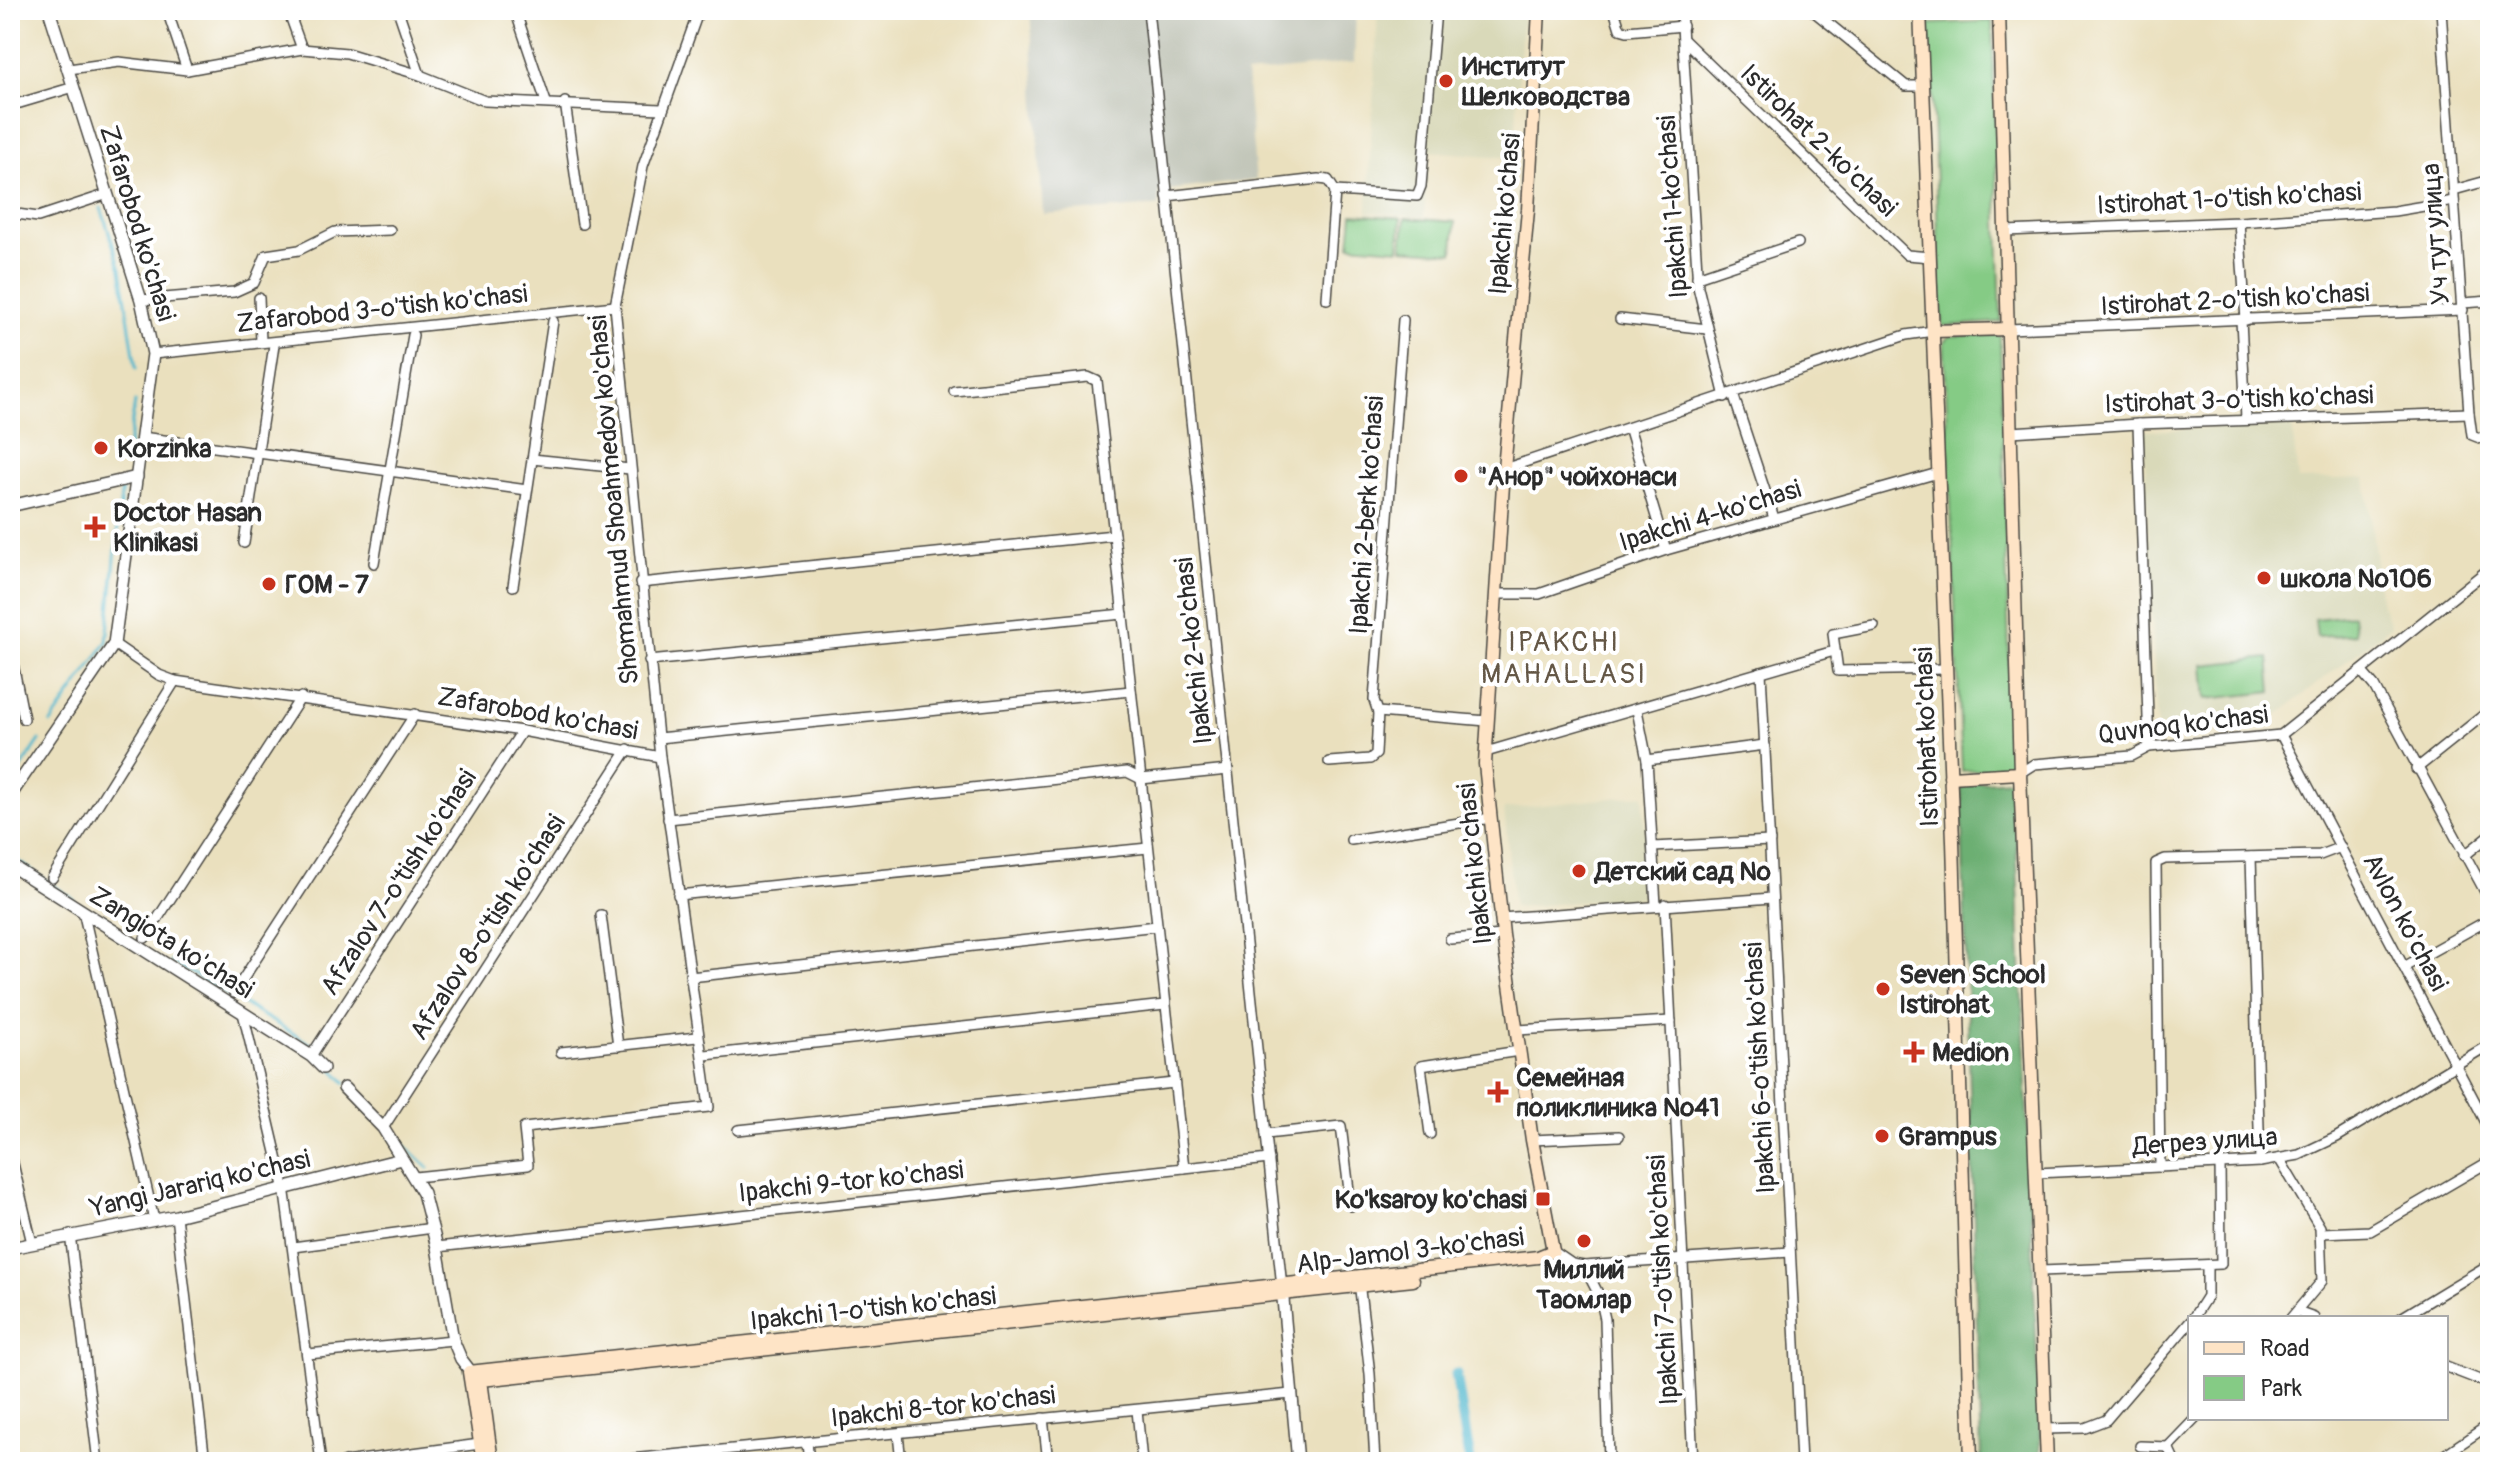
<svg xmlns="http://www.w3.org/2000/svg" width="2500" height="1472" font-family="Pangolin,sans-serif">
  <rect width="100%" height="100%" fill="#fff"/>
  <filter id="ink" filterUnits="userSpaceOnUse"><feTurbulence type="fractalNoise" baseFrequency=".0125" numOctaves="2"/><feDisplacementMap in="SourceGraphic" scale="16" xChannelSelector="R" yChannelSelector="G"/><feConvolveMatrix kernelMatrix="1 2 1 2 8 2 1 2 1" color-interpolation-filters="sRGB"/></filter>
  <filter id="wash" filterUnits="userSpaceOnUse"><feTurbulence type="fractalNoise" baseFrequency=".006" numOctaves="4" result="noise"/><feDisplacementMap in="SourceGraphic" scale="32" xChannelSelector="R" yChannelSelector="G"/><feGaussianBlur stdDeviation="1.8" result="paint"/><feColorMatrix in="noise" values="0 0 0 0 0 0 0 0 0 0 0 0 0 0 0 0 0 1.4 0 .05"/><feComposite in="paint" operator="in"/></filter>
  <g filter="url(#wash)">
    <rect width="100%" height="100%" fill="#eae0be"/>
    <g fill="#d9d9b9">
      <polygon points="1378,10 1523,10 1514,158 1429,151 1424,217 1367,212"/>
      <polygon points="2292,425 2298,480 2366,478 2381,604 2391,626 2272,719 2157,727 2144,431"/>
      <polygon points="1643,795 1649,897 1514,907 1504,809"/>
    </g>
    <polygon fill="#c2c6b9" points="1030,10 1356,10 1354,62 1246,74 1256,180 1159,191 1159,206 1043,214"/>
    <g fill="#85cb85" stroke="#587b58" stroke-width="2">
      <polygon points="1992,21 2001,322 1942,326 1929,24"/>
      <polygon points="1353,214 1401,218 1399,249 1350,245"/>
      <polygon points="1405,218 1455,222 1453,253 1402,249"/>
      <polygon points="2000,335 2012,763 2009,768 1962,771 1944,342 1950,336"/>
      <polygon points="2353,615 2355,634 2317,637 2315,619"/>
      <polygon points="2269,658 2272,692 2206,699 2203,665"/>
    </g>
    <polygon fill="#6caf72" stroke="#4c6d4e" stroke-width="2" points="2010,780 2014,785 2041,1462 1981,1462 1961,788 1966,783"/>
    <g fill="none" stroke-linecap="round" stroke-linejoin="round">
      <g stroke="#4eb6cc" stroke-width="3">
        <polyline points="101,208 121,269 136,368"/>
        <polyline points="126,460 135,402"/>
        <polyline points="51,723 107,642 122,484"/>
        <polyline points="10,785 40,740"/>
        <polyline points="10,856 73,899"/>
        <polyline points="171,961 311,1044"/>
        <polyline points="319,1054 346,1083"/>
        <polyline points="360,1097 384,1119"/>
        <polyline points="395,1136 429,1168"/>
      </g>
      <polyline stroke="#4eb6cc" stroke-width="11" points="1456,1374 1470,1462"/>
    </g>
  </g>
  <g filter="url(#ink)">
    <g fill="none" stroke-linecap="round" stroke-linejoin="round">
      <defs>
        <g id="minor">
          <polyline points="167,10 187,70"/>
          <polyline points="288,10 302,49"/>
          <polyline points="398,10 420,75"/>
          <polyline points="515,10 546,102"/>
          <polyline points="1148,10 1282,1287"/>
          <polyline points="1614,10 1620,29 1627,31 1683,26"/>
          <polyline points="1681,10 1698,287 1725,397"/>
          <polyline points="1812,10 1906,86 1922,86"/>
          <polyline points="2441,10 2469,413 2472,435 2490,442"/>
          <polyline points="1684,40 1907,255 1930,257"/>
          <polyline points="69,69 119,62 187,70 302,49 347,53 420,75 485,101 661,109"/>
          <polyline points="10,101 20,103 74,87"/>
          <polyline points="565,102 582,224"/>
          <polyline points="2454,190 2490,180"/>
          <polyline points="1167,196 1318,179 1328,180 1335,191 1417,196 1421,186 1436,10"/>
          <polyline points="10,213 38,217 105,195"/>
          <polyline points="2239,222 2246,320"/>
          <polyline points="2005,231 2239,222 2394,211 2454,201"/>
          <polyline points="1697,277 1798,243"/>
          <polyline points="259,298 261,341"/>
          <polyline points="1327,299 1335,191"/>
          <polyline points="141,300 234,292 254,283 266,255 299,250 335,232 390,230"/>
          <polyline points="2463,303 2490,301"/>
          <polyline points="1620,319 1707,329"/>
          <polyline points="2241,320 2246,419"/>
          <polyline points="2009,329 2463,310"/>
          <polyline points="153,354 615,306"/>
          <polyline points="954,391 1088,377 1097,381 1184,1168"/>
          <polyline points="1733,394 1774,518"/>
          <polyline points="2138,424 2149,747"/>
          <polyline points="1630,430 1666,550"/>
          <polyline points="2011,432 2138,424 2469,413"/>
          <polyline points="142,437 527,490"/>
          <polyline points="532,459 630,469"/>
          <polyline points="1504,469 1906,335 1933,331"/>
          <polyline points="244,543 274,345"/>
          <polyline points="374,563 413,335"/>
          <polyline points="640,583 1114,535"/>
          <polyline points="513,586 553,321"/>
          <polyline points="1496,594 1539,594 1666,550 1938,473"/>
          <polyline points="1874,626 1833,634 1838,671 1946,669"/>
          <polyline points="114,644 159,675 175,681 522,731 660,757"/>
          <polyline points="10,649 24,719"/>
          <polyline points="649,661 1123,614"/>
          <polyline points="1761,672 1801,1462"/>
          <polyline points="2362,672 2374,686 2490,901"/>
          <polyline points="1637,710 1647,760 1656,905"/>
          <polyline points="1378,712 1487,721"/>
          <polyline points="2281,735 2490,1130"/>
          <polyline points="658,738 1131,691"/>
          <polyline points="1486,752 1834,651"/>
          <polyline points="1647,760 1765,745"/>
          <polyline points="1329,762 1370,759 1376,754 1378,712 1374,700 1403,320"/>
          <polyline points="2416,769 2490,710"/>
          <polyline points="2020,773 2034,764 2132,756 2149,747 2281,735 2490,568"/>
          <polyline points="668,819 1127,772 1141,779 1228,770"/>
          <polyline points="1351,840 1491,818"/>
          <polyline points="1653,847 1770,841"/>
          <polyline points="2464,856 2490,835"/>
          <polyline points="2251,857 2260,1162"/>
          <polyline points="52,878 175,681"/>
          <polyline points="678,895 1148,848"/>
          <polyline points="1665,904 1693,1462"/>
          <polyline points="83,911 154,1220"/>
          <polyline points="601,915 618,1046"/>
          <polyline points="1501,918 1772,898"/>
          <polyline points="145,938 301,697"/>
          <polyline points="1450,939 1503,935"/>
          <polyline points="2404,967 2490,919"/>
          <polyline points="690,977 1157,926"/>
          <polyline points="234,993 415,714"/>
          <polyline points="243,1013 284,1186 321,1462"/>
          <polyline points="1517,1030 1671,1021"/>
          <polyline points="561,1052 697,1037"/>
          <polyline points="705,1055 1165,1005"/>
          <polyline points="311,1056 522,731"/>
          <polyline points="383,1128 628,749"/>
          <polyline points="738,1130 1174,1083"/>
          <polyline points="1266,1134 1341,1126 1351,1206"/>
          <polyline points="1430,1134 1421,1066 1519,1051"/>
          <polyline points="1532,1140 1619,1136"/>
          <polyline points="10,1151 32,1243"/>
          <polyline points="2280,1160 2320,1227 2322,1281 2291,1318"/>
          <polyline points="2160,1167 2156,863 2165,859 2320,855 2341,847"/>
          <polyline points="2037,1173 2260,1162 2299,1155 2337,1137 2490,1044"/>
          <polyline points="415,1177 528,1165 524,1128 709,1107 660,757 615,306 643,166 699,10"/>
          <polyline points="176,1216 205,1462"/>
          <polyline points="2321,1233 2370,1231 2490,1161"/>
          <polyline points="70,1234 98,1462"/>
          <polyline points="293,1247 433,1228"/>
          <polyline points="437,1247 1269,1159"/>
          <polyline points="1553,1251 1572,1264 1584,1266 1790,1252"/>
          <polyline points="1584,1266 1600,1297 1605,1319 1609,1462"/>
          <polyline points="2041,1271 2221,1264 2220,1163"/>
          <polyline points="1359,1282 1370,1374 1375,1462"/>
          <polyline points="2297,1312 2314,1318"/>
          <polyline points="2193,1318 2207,1296 2207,1265"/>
          <polyline points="2401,1318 2490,1264"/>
          <polyline points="308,1354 453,1340"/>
          <polyline points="2446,1367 2490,1384"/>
          <polyline points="1137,1410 1142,1462"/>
          <polyline points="1043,1418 1048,1462"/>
          <polyline points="2046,1429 2085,1428 2106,1420 2190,1322"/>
          <polyline points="898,1434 901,1462"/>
          <polyline points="807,1442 809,1462"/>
          <polyline points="2140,1446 2168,1447 2196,1418"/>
          <polyline points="2168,1447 2175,1462"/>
          <polyline points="345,1462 480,1444"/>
          <polyline points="600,1462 1291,1394"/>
          <polyline points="2434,1462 2490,1424"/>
        </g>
        <g id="tertiary">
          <polyline points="10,506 137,477"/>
          <polyline points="10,796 114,644 153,354 141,300 49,10"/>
          <polyline points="10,865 311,1056 323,1068"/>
          <polyline points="344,1088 383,1128 423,1193 437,1247 453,1340 461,1359 474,1376"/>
          <polyline points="10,1248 176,1216 401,1159"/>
          <polyline points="1282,1288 1298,1462"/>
        </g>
        <g id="secondary">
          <polyline points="1539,10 1528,210 1504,469 1485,764 1503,935 1532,1140 1553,1251"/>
          <polyline points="1920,10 1953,841 1971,1462"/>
          <polyline points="1999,10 2020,773 2047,1462"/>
          <polyline points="1933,331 2009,329"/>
          <polyline points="1950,777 2020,773"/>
          <polyline points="483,1462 469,1372 1538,1257 1553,1251"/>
          <polyline points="492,1462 481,1380 1413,1280"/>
        </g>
      </defs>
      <use href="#minor" stroke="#484641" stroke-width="12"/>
      <use href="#tertiary" stroke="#484641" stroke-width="14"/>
      <use href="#secondary" stroke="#484641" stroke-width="15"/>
      <use href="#minor" stroke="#fff" stroke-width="9"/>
      <use href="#tertiary" stroke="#fff" stroke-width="11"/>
      <use href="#secondary" stroke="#fee4c6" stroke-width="12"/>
    </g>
  </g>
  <g fill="#c8321e" stroke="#fff" stroke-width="3">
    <circle cx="1446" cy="81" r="8"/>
    <circle cx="101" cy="448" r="8"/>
    <circle cx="1461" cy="476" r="8"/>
    <path d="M91 515h8v8h8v8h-8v8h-8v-8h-8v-8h8z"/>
    <circle cx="2264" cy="578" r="8"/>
    <circle cx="269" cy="584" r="8"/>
    <circle cx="1579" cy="871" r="8"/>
    <circle cx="1883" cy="989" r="8"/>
    <path d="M1910 1040h8v8h8v8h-8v8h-8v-8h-8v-8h8z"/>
    <path d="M1494 1080h8v8h8v8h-8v8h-8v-8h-8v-8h8z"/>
    <circle cx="1882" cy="1136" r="8"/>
    <rect x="1535" y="1191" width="16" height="16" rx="4"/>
    <circle cx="1584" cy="1241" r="8"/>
  </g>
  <g text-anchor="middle" stroke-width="8" stroke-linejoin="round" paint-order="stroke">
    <g font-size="26" font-weight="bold" fill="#2b2b2b" stroke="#fff" text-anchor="start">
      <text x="1462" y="75">Институт<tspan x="1462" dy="30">Шелководства</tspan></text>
      <text x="117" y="457">Korzinka</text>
      <text x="1477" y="485">"Анор" чойхонаси</text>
      <text x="113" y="521">Doctor Hasan<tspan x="113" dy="30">Klinikasi</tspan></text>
      <text x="2280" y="587">школа №106</text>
      <text x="285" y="593">ГОМ - 7</text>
      <text x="1595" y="880">Детский сад №</text>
      <text x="1899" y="983">Seven School<tspan x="1899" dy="30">Istirohat</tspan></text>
      <text x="1932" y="1061">Medion</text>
      <text x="1516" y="1086">Семейная<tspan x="1516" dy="30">поликлиника №41</tspan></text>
      <text x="1898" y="1145">Grampus</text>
      <text x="1527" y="1208" text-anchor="end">Ko'ksaroy ko'chasi</text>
      <text x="1584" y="1278" text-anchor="middle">Миллий<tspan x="1584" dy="30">Таомлар</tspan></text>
    </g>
    <g font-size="26" fill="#2b2b2b" stroke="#fff">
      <text transform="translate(1819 140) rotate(44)" y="9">Istirohat 2-ko'chasi</text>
      <text transform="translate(2229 198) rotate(-3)" y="9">Istirohat 1-o'tish ko'chasi</text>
      <text transform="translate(1672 207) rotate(-94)" y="9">Ipakchi 1-ko'chasi</text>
      <text transform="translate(1504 214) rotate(-85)" y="9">Ipakchi ko'chasi</text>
      <text transform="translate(138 223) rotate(73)" y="9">Zafarobod ko'chasi</text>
      <text transform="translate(2435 234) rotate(-94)" y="9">Уч тут улица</text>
      <text transform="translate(2235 299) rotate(-3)" y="9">Istirohat 2-o'tish ko'chasi</text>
      <text transform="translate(382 308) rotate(-6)" y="9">Zafarobod 3-o'tish ko'chasi</text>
      <text transform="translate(2239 399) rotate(-2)" y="9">Istirohat 3-o'tish ko'chasi</text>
      <text transform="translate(613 500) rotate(-95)" y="9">Shomahmud Shoahmedov ko'chasi</text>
      <text transform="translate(1366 515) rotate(-86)" y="9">Ipakchi 2-berk ko'chasi</text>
      <text transform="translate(1710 515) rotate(-17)" y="9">Ipakchi 4-ko'chasi</text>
      <text transform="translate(1193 651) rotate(-96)" y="9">Ipakchi 2-ko'chasi</text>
      <text transform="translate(538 713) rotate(10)" y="9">Zafarobod ko'chasi</text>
      <text transform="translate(2183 724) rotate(-7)" y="9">Quvnoq ko'chasi</text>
      <text transform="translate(1926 737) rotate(-92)" y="9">Istirohat ko'chasi</text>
      <text transform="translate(1474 864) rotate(-96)" y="9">Ipakchi ko'chasi</text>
      <text transform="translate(398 882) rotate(-57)" y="9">Afzalov 7-o'tish ko'chasi</text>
      <text transform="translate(2406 922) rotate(62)" y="9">Avlon ko'chasi</text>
      <text transform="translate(487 927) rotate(-57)" y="9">Afzalov 8-o'tish ko'chasi</text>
      <text transform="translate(172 942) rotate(32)" y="9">Zangiota ko'chasi</text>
      <text transform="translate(1759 1068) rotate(-93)" y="9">Ipakchi 6-o'tish ko'chasi</text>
      <text transform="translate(2205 1141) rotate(-4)" y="9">Дегрез улица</text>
      <text transform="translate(851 1181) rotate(-6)" y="9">Ipakchi 9-tor ko'chasi</text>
      <text transform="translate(200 1183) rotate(-13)" y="9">Yangi Jarariq ko'chasi</text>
      <text transform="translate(1410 1250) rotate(-7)" y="9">Alp-Jamol 3-ko'chasi</text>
      <text transform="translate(1662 1280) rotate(-93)" y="9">Ipakchi 7-o'tish ko'chasi</text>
      <text transform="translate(873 1308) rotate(-6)" y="9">Ipakchi 1-o'tish ko'chasi</text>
      <text transform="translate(943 1406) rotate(-6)" y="9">Ipakchi 8-tor ko'chasi</text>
    </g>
    <g font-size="28" letter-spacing="2" fill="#645746" stroke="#fff">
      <text x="1564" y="651">IPAKCHI<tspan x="1564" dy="32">MAHALLASI</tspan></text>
    </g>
  </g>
  <rect width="2500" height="1472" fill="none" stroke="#fff" stroke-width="40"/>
  <rect x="2188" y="1316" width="260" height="104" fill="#ffffff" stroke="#aaaaaa" stroke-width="2"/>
  <rect x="2204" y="1342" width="40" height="12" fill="#fee4c6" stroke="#aaaaaa" stroke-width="2"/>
  <text x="2260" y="1356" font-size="24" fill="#2b2b2b">Road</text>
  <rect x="2204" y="1376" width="40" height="24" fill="#85cb85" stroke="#aaaaaa" stroke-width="2"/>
  <text x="2260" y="1396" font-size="24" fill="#2b2b2b">Park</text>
</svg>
